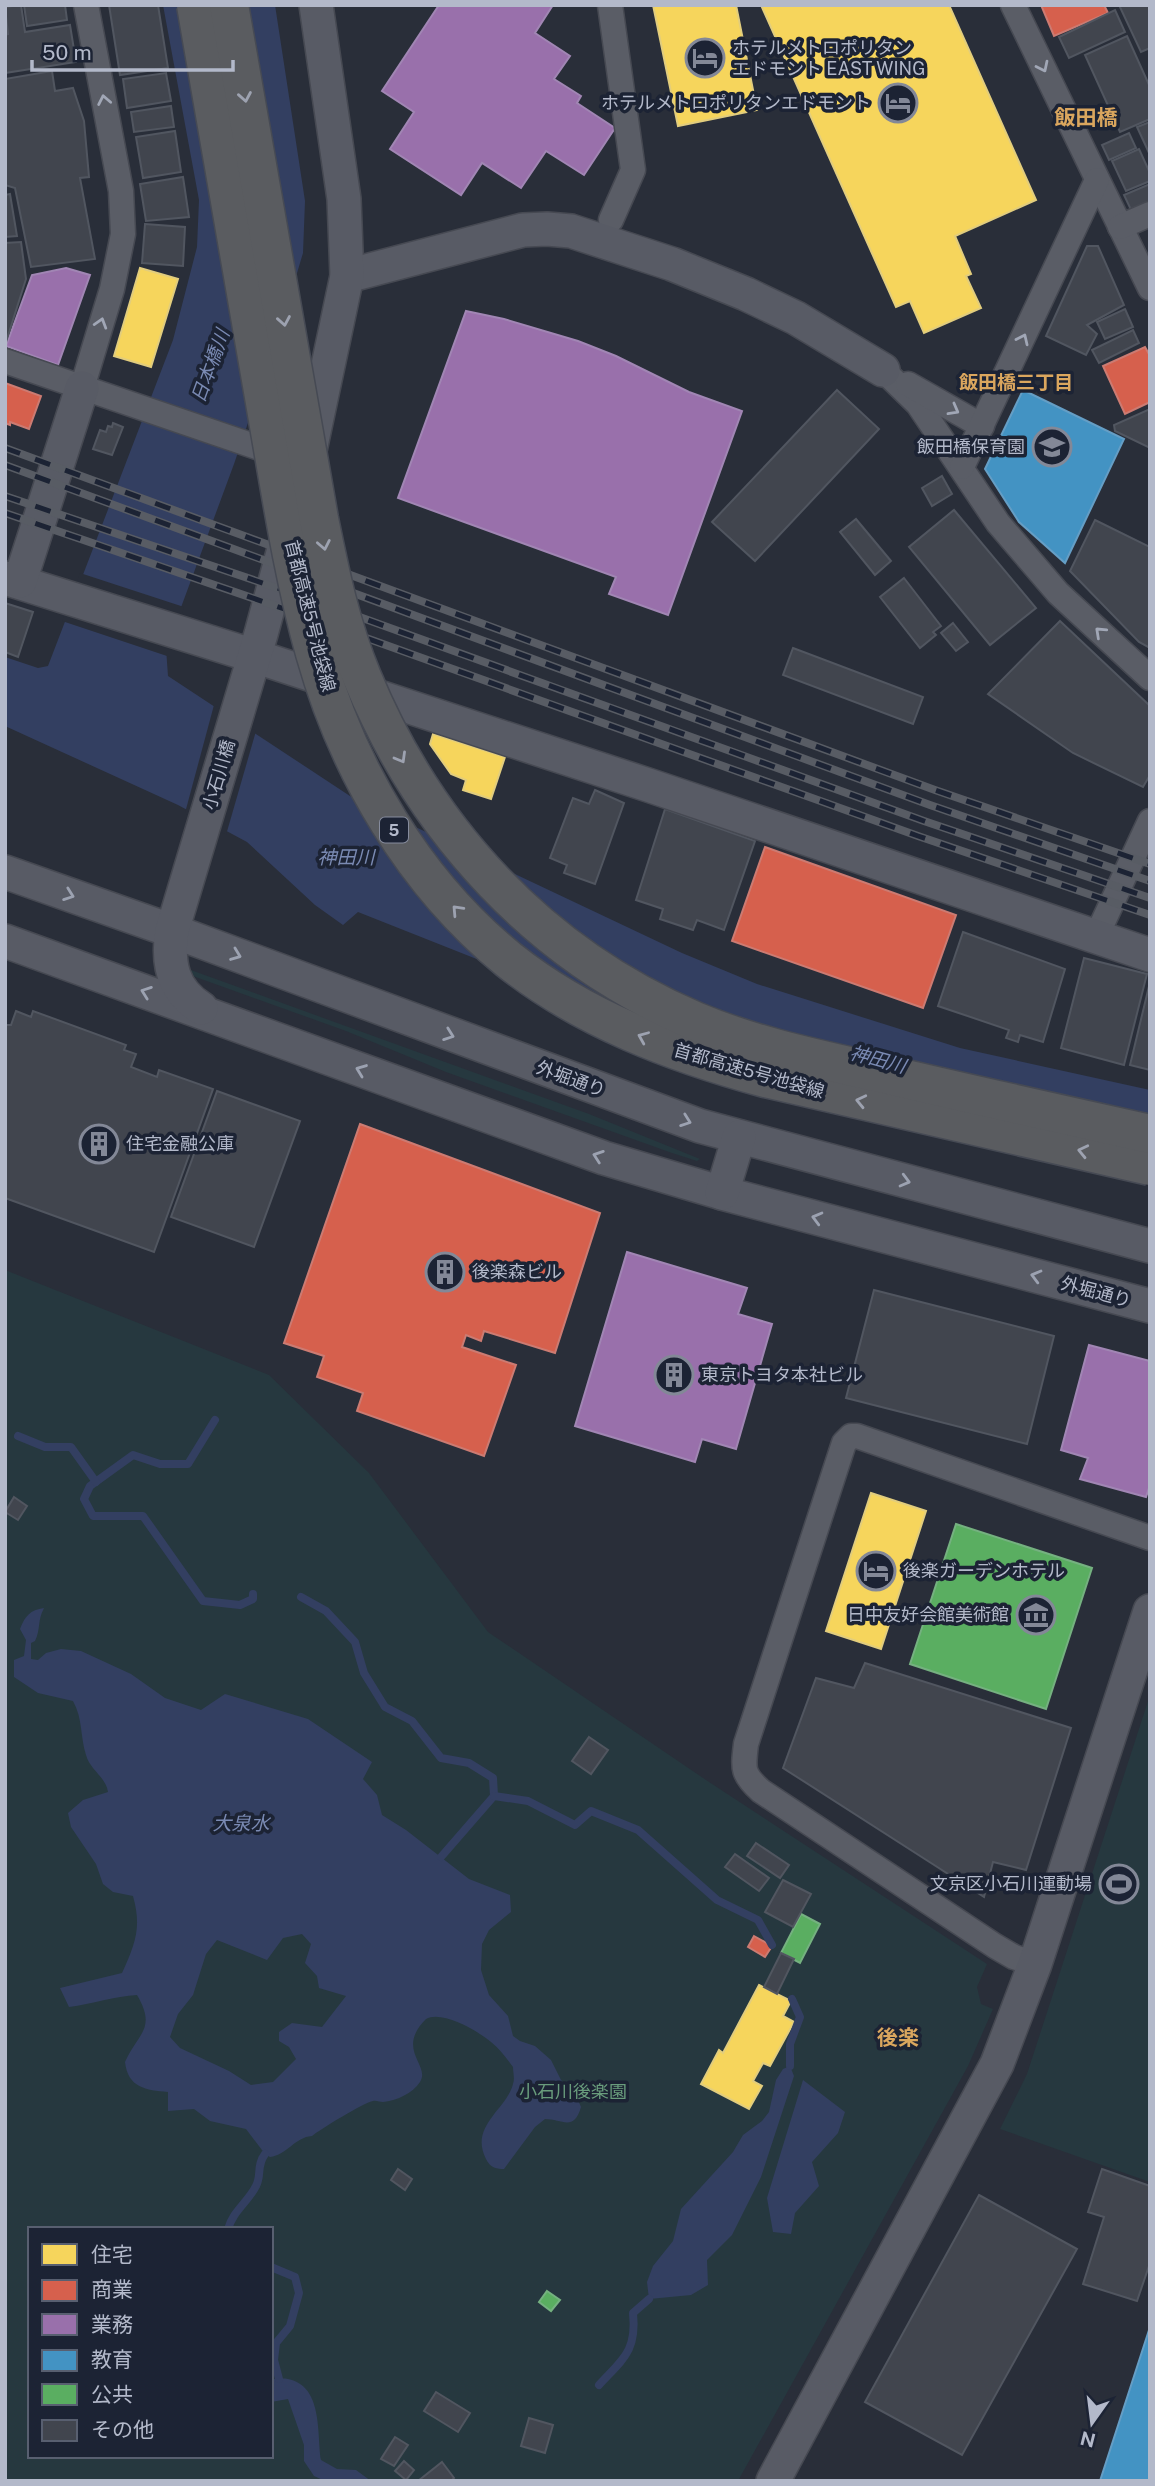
<svg xmlns="http://www.w3.org/2000/svg" width="1155" height="2486" font-family="'Public Sans','Noto Sans JP',sans-serif">
  <rect width="100%" height="100%" fill="#292e39"/>
  <g fill="#26383f" fill-rule="evenodd">
    <polygon points="188,969 589,1114 700,1159 697,1161 672,1153 446,1072 346,1031 190,975"/>
    <path d="M5 1270 269 1375 369 1473 488 1632 706 1780 987 1964 977 1987 981 2004 993 2009 968 2066 738 2481H5ZM30 2229H271V2456H30Z"/>
    <polygon points="1150,1695 1150,2182 1000,2129 1027,2074"/>
  </g>
  <g fill="#333f61" fill-rule="evenodd">
    <polygon points="163,5 275,5 305,201 303,253 283,320 234,464 166,648 168,676 350,796 682,953 757,984 960,1048 1150,1090 1150,1167 590,1004 358,912 343,925 315,905 247,842 178,805 5,726 5,657 38,668 48,666 173,340 197,247 199,200"/>
    <path d="M44 1608C37 1621 41 1629 35 1641L31 1643V1659L38 1660 46 1653 61 1649 81 1651 131 1674 165 1698 201 1710 225 1694 308 1719 372 1762 363 1779 377 1795 382 1815 406 1830 469 1879 510 1895 511 1912 489 1930 482 1944 481 1970 489 1995 508 2016 513 2036 520 2041 535 2046 551 2060 561 2080 578 2100 581 2107C574 2132 562 2119 545 2119L535 2127 504 2169C495 2169 490 2167 486 2159 469 2126 507 2109 513 2084 515 2079 513 2072 513 2067 507 2059 500 2049 491 2042 478 2031 442 2010 426 2019 395 2050 431 2065 420 2082 413 2093 396 2101 383 2102 380 2102 376 2100 373 2101 365 2102 319 2130 312 2136 295 2137 287 2155 270 2157L265 2154 246 2129 210 2121 194 2109 168 2111V2092C146 2090 128 2088 125 2062 138 2033 157 2029 137 1995 115 1996 92 2004 69 2007L60 1988 122 1973C135 1944 142 1928 133 1896L113 1892 103 1884 96 1864 71 1827 68 1813 83 1800 108 1792C106 1777 90 1770 86 1755 80 1736 83 1719 73 1701L38 1693 14 1677V1660L24 1656 26 1640 20 1629C25 1616 30 1610 44 1608ZM302 1934 311 1944 305 1963 317 1976 319 1988 346 1996 322 2027 292 2023 279 2032V2041L289 2047 296 2059 273 2082 251 2085 229 2071 180 2048 170 2037 178 2014 193 1995 206 1954 217 1940 267 1960 283 1938Z"/>
    <polygon points="790,2066 794,2076 761,2177 732,2235 707,2260 708,2285 691,2295 649,2299 647,2282 653,2266 673,2241 681,2209 733,2152 743,2135 762,2121 769,2112 776,2080 783,2069"/>
    <polygon points="803,2080 845,2112 838,2133 812,2162 819,2186 795,2213 791,2234 773,2232 767,2198"/>
    <path d="M271 2379C276 2379 283 2378 288 2379 323 2386 317 2433 321 2460L337 2469 356 2470 371 2481H325L314 2476 304 2461V2445L288 2399 271 2402Z"/>
  </g>
  <g fill="#292e39">
    <polygon points="80,573 184,607 170,649 170,657 62,621"/>
    <polygon points="214,705 256,731 226,835 185,813"/>
  </g>
  <g fill="#f6d55c" stroke="#e2cd7d" stroke-width="2">
    <polygon points="653,5 736,5 757,110 678,126"/>
    <polygon points="761,5 949,5 1036,200 955,236 971,274 966,276 981,308 924,333 910,301 896,307"/>
    <polygon points="140,268 178,279 151,367 114,356"/>
    <polygon points="433,734 505,757 491,799 463,790 466,780 451,774 430,744"/>
    <polygon points="871,1493 926,1511 881,1649 826,1631"/>
    <polygon points="759,1985 791,2001 783,2016 794,2022 770,2066 763,2063 753,2081 762,2086 749,2109 701,2084 719,2050 723,2053"/>
  </g>
  <g fill="#d6604d" stroke="#cc7b72" stroke-width="2">
    <polygon points="1041,5 1104,5 1108,13 1054,36"/>
    <polygon points="1145,347 1150,356 1150,402 1125,414 1103,366"/>
    <polygon points="5,383 41,396 29,429 10,422 10,425 5,423"/>
    <polygon points="765,847 956,915 923,1008 732,941"/>
    <polygon points="360,1124 600,1213 555,1353 484,1331 481,1341 466,1335 462,1347 516,1365 484,1456 357,1411 363,1393 317,1377 324,1356 284,1343"/>
    <polygon points="754,1936 772,1946 765,1957 748,1947"/>
  </g>
  <g fill="#9970ab" stroke="#a186b4" stroke-width="2">
    <polygon points="553,5 535,33 570,56 554,79 581,96 577,103 615,128 584,175 546,151 521,188 482,163 461,195 390,149 414,112 382,91 439,5"/>
    <polygon points="66,268 90,275 58,365 6,346 32,275"/>
    <polygon points="466,311 504,319 578,341 616,356 689,392 742,411 668,615 609,594 616,577 398,498"/>
    <polygon points="627,1252 747,1288 738,1314 772,1324 736,1449 702,1439 695,1462 575,1426"/>
    <polygon points="1089,1345 1150,1361 1150,1485 1146,1497 1080,1479 1088,1458 1061,1450"/>
  </g>
  <g fill="#4393c3" stroke="#659ec5" stroke-width="2">
    <polygon points="1023,390 1124,439 1065,563 1019,522 985,469"/>
    <polygon points="1150,2327 1150,2481 1100,2481"/>
  </g>
  <g fill="#5aae61" stroke="#75b180" stroke-width="2">
    <polygon points="956,1524 1092,1568 1046,1709 910,1664"/>
    <polygon points="801,1914 820,1924 800,1963 781,1953"/>
    <polygon points="547,2291 560,2300 551,2311 539,2302"/>
  </g>
  <g fill="none" stroke-linecap="round" stroke-linejoin="round">
    <g stroke="#333f61" stroke-width="8">
      <polyline points="215,1420 188,1464 160,1464 133,1455 90,1486 84,1499 93,1516 143,1516 203,1601 240,1605 253,1599 253,1594"/>
      <polyline points="18,1436 45,1447 71,1447 96,1482"/>
      <polyline points="301,1597 326,1611 355,1642 364,1673 385,1707 412,1721 441,1758 469,1763 493,1778 494,1796 441,1857"/>
      <polyline points="494,1796 528,1801 575,1825 591,1811 638,1830 717,1900 758,1920 772,1945"/>
      <polyline points="790,2066 790,2044 800,2017 792,1999"/>
      <path d="M228 2229C233 2211 248 2202 256 2186 262 2175 256 2166 265 2154"/>
      <polyline points="271,2267 295,2277 299,2293 290,2326 276,2343 274,2360 279,2379"/>
      <path d="M599 2385C623 2359 637 2351 633 2313L649 2299"/>
    </g>
  </g>
  <g fill="#41454e" stroke="#515660" stroke-width="2">
    <polygon points="21,5 25,32 70,25 76,62 5,73 5,35 8,34 5,7"/>
    <polygon points="24,5 65,5 67,20 27,26"/>
    <polygon points="109,5 158,5 168,68 120,75"/>
    <polygon points="1119,5 1148,5 1150,10 1150,48 1141,52"/>
    <polygon points="1115,10 1125,32 1069,58 1059,37"/>
    <polygon points="1127,36 1150,87 1150,119 1120,132 1085,55"/>
    <polygon points="52,71 55,91 73,88 84,121 89,177 80,178 95,259 31,267 15,188 5,185 5,79"/>
    <polygon points="166,73 171,101 127,108 123,79"/>
    <polygon points="171,106 174,127 134,132 131,112"/>
    <polygon points="1150,122 1150,155 1137,127"/>
    <polygon points="175,131 181,172 143,178 136,137"/>
    <polygon points="1129,133 1136,148 1109,160 1102,145"/>
    <polygon points="1139,149 1150,173 1150,181 1126,191 1112,161"/>
    <polygon points="183,177 189,217 146,221 140,184"/>
    <polygon points="1150,184 1150,204 1132,212 1124,195"/>
    <polygon points="10,194 17,236 5,237 5,195"/>
    <polygon points="145,224 185,227 183,266 142,263"/>
    <polygon points="21,242 26,279 6,342 5,243"/>
    <polygon points="1087,246 1098,246 1124,305 1087,325 1097,334 1086,355 1046,336"/>
    <polygon points="1125,309 1133,327 1105,339 1097,322"/>
    <polygon points="1133,330 1139,343 1099,363 1092,350"/>
    <polygon points="837,390 879,429 755,561 712,522"/>
    <polygon points="1150,409 1150,448 1115,431 1114,425"/>
    <polygon points="113,423 123,427 112,455 93,449 100,430 106,432 108,426 112,427"/>
    <polygon points="942,476 952,494 932,506 922,488"/>
    <polygon points="954,510 1036,608 990,645 909,547"/>
    <polygon points="856,519 891,561 875,575 840,532"/>
    <polygon points="1095,520 1150,547 1150,648 1139,642 1070,571"/>
    <polygon points="904,578 941,626 933,632 936,635 920,648 880,597"/>
    <polygon points="5,603 33,612 18,657 5,652"/>
    <polygon points="1060,621 1150,706 1150,775 1143,787 1073,753 988,694"/>
    <polygon points="953,623 968,642 956,651 941,633"/>
    <polygon points="793,648 923,697 913,724 783,675"/>
    <polygon points="595,790 624,803 595,884 564,873 567,865 550,858 573,798 589,804"/>
    <polygon points="665,809 755,841 724,930 697,920 693,930 660,919 663,909 636,900"/>
    <polygon points="963,932 1065,969 1043,1042 1020,1035 1018,1042 1006,1038 1009,1030 938,1006"/>
    <polygon points="1084,958 1147,974 1124,1065 1061,1048"/>
    <polygon points="1150,982 1150,1070 1130,1065"/>
    <polygon points="16,1011 31,1017 33,1011 126,1045 124,1050 136,1054 131,1067 157,1077 159,1070 213,1089 154,1252 5,1198 5,1025 11,1025"/>
    <polygon points="217,1091 300,1121 254,1247 171,1217"/>
    <polygon points="874,1290 1054,1336 1027,1444 846,1398"/>
    <polygon points="14,1497 27,1506 18,1520 5,1512"/>
    <polygon points="865,1663 1071,1728 1026,1870 993,1862 984,1897 783,1768 816,1678 854,1688"/>
    <polygon points="589,1737 608,1750 591,1774 572,1761"/>
    <polygon points="756,1843 789,1865 780,1878 747,1856"/>
    <polygon points="735,1854 769,1878 759,1891 725,1867"/>
    <polygon points="783,1880 811,1894 793,1927 765,1912"/>
    <polygon points="781,1953 794,1959 777,1994 764,1987"/>
    <polygon points="398,2169 412,2179 405,2190 391,2180"/>
    <polygon points="1102,2169 1150,2186 1150,2263 1137,2301 1083,2284 1104,2217 1088,2212"/>
    <polygon points="979,2195 1077,2249 962,2455 865,2402"/>
    <polygon points="436,2392 470,2413 458,2432 424,2411"/>
    <polygon points="529,2418 553,2425 545,2453 521,2446"/>
    <polygon points="395,2437 408,2445 394,2466 381,2459"/>
    <polygon points="404,2461 414,2470 406,2480 395,2471"/>
    <polygon points="442,2462 454,2478 451,2481 418,2481"/>
  </g>
  <g fill="none" stroke-linecap="round" stroke-linejoin="round">
    <defs>
      <g id="street">
        <polyline points="610,5 633,170 611,220"/>
        <polyline points="1013,5 1150,288"/>
        <polyline points="1120,227 1150,214"/>
        <polyline points="5,361 283,456"/>
        <polyline points="883,370 918,404 998,523 1058,593 1150,678"/>
        <polyline points="908,384 982,426"/>
        <polyline points="82,388 112,289 123,234 121,191 86,5"/>
        <polyline points="962,467 1097,180"/>
        <polyline points="1096,937 1150,821"/>
        <path d="M1035 1964 1014 1957 995 1946 761 1791C742 1774 743 1769 746 1744L844 1443 851 1436H857L1150 1538"/>
      </g>
      <g id="secondary">
        <polyline points="347,276 523,230 547,229 571,231 672,264 746,294 796,318 883,370"/>
        <polyline points="309,455 347,276 344,199 316,5"/>
        <polyline points="5,578 254,656 648,785 1150,955"/>
        <polyline points="20,581 82,388"/>
        <polyline points="5,872 178,933 700,1126 1150,1246"/>
        <polyline points="5,941 604,1158 722,1193 1150,1306"/>
        <path d="M201 1008C172 990 167 963 172 931L261 634 288 534"/>
        <polyline points="722,1193 739,1137"/>
        <polyline points="773,2481 997,2064 1035,1964 1150,1611"/>
      </g>
    </defs>
    <use href="#street" stroke="#464952" stroke-width="27"/>
    <use href="#secondary" stroke="#464952" stroke-width="36"/>
    <use href="#street" stroke="#5a5d66" stroke-width="24"/>
    <use href="#secondary" stroke="#585b65" stroke-width="33"/>
    <defs>
      <g id="rail">
        <polyline points="5,448 935,790 1150,864"/>
        <polyline points="5,465 930,805 1150,881"/>
        <polyline points="5,496 307,598 924,821 1150,898"/>
        <polyline points="5,513 302,615 918,836 1150,915"/>
      </g>
    </defs>
    <use href="#rail" stroke="#585c64" stroke-width="8"/>
    <use href="#rail" stroke="#1c2334" stroke-width="5" stroke-dasharray="16" stroke-linecap="butt"/>
    <defs>
      <g id="highway-bridge">
        <path d="M196 5C220 142 244 278 267 414 281 494 293 575 315 653 348 770 414 883 509 960 583 1019 674 1053 765 1078L1150 1166"/>
        <path d="M229 5 319 519C330 573 341 627 362 677 426 832 540 955 695 1021 754 1046 818 1059 880 1073 969 1094 1060 1114 1150 1134"/>
      </g>
    </defs>
    <use href="#highway-bridge" stroke="#464a54" stroke-width="41" stroke-linecap="butt"/>
    <use href="#highway-bridge" stroke="#5a5c60" stroke-width="38"/>
  </g>
  <defs><path id="oneway-chevron" d="M-2-3.5L2.5 0L-2 3.5" fill="none" stroke-width="1.6" stroke-linecap="round" stroke-linejoin="round" transform="scale(1.75)"/></defs>
  <g stroke="#a1a7b6">
    <use href="#oneway-chevron" transform="translate(1043 67) rotate(64)"/>
    <use href="#oneway-chevron" transform="translate(104 100) rotate(-101)"/>
    <use href="#oneway-chevron" transform="translate(101 323) rotate(-73)"/>
    <use href="#oneway-chevron" transform="translate(1023 339) rotate(-65)"/>
    <use href="#oneway-chevron" transform="translate(954 410) rotate(29)"/>
    <use href="#oneway-chevron" transform="translate(1100 632) rotate(-137)"/>
  </g>
  <g stroke="#9da2b0">
    <use href="#oneway-chevron" transform="translate(245 97) rotate(80)"/>
    <use href="#oneway-chevron" transform="translate(284 321) rotate(80)"/>
    <use href="#oneway-chevron" transform="translate(324 545) rotate(79)"/>
    <use href="#oneway-chevron" transform="translate(401 758) rotate(60)"/>
    <use href="#oneway-chevron" transform="translate(457 910) rotate(-133)"/>
    <use href="#oneway-chevron" transform="translate(643 1037) rotate(-157)"/>
    <use href="#oneway-chevron" transform="translate(861 1101) rotate(-167)"/>
    <use href="#oneway-chevron" transform="translate(1083 1151) rotate(-167)"/>
  </g>
  <g stroke="#9ca2b1">
    <use href="#oneway-chevron" transform="translate(69 895) rotate(20)"/>
    <use href="#oneway-chevron" transform="translate(236 955) rotate(21)"/>
    <use href="#oneway-chevron" transform="translate(146 992) rotate(-160)"/>
    <use href="#oneway-chevron" transform="translate(449 1035) rotate(20)"/>
    <use href="#oneway-chevron" transform="translate(361 1070) rotate(-159)"/>
    <use href="#oneway-chevron" transform="translate(686 1121) rotate(20)"/>
    <use href="#oneway-chevron" transform="translate(598 1156) rotate(-161)"/>
    <use href="#oneway-chevron" transform="translate(905 1181) rotate(15)"/>
    <use href="#oneway-chevron" transform="translate(817 1218) rotate(-165)"/>
    <use href="#oneway-chevron" transform="translate(1036 1276) rotate(-165)"/>
  </g>
  <defs>
    <symbol id="hotel-ring" viewBox="-11 -11 22 22"><circle r="9.5" fill="#1c2334" stroke="#838897" stroke-width="1.5"/><path d="M-6-4.5h1.5V1H6V5H4.5V3h-9V5H-6ZM-4 0a1.8 1.8 0 1 1 3.6 0ZM.5 0V-2.5h3Q6-2.5 6 0Z" fill="#838897"/></symbol>
    <symbol id="school-ring" viewBox="-11 -11 22 22"><circle r="9.5" fill="#1c2334" stroke="#838897" stroke-width="1.5"/><path d="M0-5L7-2L0 1L-7-2ZM-4 1L0 2.5L4 1V4Q0 6-4 4Z" fill="#838897"/></symbol>
    <symbol id="building-ring" viewBox="-11 -11 22 22"><circle r="9.5" fill="#1c2334" stroke="#838897" stroke-width="1.5"/><path d="M-4-6H4V6H1V3H-1V6H-4ZM-2.5-4.3h1.7v1.8h-1.7ZM.8-4.3h1.7v1.8H.8ZM-2.5-1h1.7V.8h-1.7ZM.8-1h1.7V.8H.8Z" fill="#838897"/></symbol>
    <symbol id="museum-ring" viewBox="-11 -11 22 22"><circle r="9.5" fill="#1c2334" stroke="#838897" stroke-width="1.5"/><path d="M0-6L6-3V-2H-6V-3ZM-5-1h2V3h-2ZM-1-1h2V3h-2ZM3-1h2V3H3ZM-6 4H6V6H-6Z" fill="#838897"/></symbol>
    <symbol id="stadium-ring" viewBox="-11 -11 22 22"><circle r="9.5" fill="#1c2334" stroke="#838897" stroke-width="1.5"/><path d="M0-5a6.5 5 0 1 0 0 10a6.5 5 0 1 0 0-10ZM-3.5-1.8h7v3.6h-7Z" fill="#838897"/></symbol>
  </defs>
  <g fill-rule="evenodd">
    <use href="#hotel-ring" x="683" y="36" width="44" height="44"/>
    <use href="#hotel-ring" x="876" y="81" width="44" height="44"/>
    <use href="#school-ring" x="1030" y="425" width="44" height="44"/>
    <use href="#building-ring" x="77" y="1122" width="44" height="44"/>
    <use href="#building-ring" x="423" y="1250" width="44" height="44"/>
    <use href="#building-ring" x="652" y="1353" width="44" height="44"/>
    <use href="#hotel-ring" x="854" y="1549" width="44" height="44"/>
    <use href="#museum-ring" x="1014" y="1593" width="44" height="44"/>
    <use href="#stadium-ring" x="1097" y="1862" width="44" height="44"/>
  </g>
  <g text-anchor="middle" stroke-width="7" stroke-linejoin="round" paint-order="stroke">
    <rect fill="#1c2334" stroke="#868c9d" stroke-width="2" x="380" y="817.5" width="28" height="25" rx="5"/>
    <g font-size="16" font-weight="bold" fill="#b3b9ca">
      <text x="394" y="836">5</text>
    </g>
    <g font-size="18" fill="#b3b9ca" stroke="#1c2334" text-anchor="start">
      <text x="732" y="54">ホテルメトロポリタン<tspan x="732" dy="21">エドモント EAST WING</tspan></text>
      <text x="871" y="109" text-anchor="end">ホテルメトロポリタンエドモント</text>
      <text x="1025" y="453" text-anchor="end">飯田橋保育園</text>
      <text x="126" y="1150">住宅金融公庫</text>
      <text x="472" y="1278">後楽森ビル</text>
      <text x="701" y="1381">東京トヨタ本社ビル</text>
      <text x="903" y="1577">後楽ガーデンホテル</text>
      <text x="1009" y="1621" text-anchor="end">日中友好会館美術館</text>
      <text x="1092" y="1890" text-anchor="end">文京区小石川運動場</text>
    </g>
    <g font-size="18" fill="#b3b9ca" stroke="#1c2334">
      <text transform="translate(310 616) rotate(76)" y="6">首都高速5号池袋線</text>
      <text transform="translate(219 775) rotate(-74)" y="6">小石川橋</text>
      <text transform="translate(749 1071) rotate(16)" y="6">首都高速5号池袋線</text>
      <text transform="translate(571 1079) rotate(20)" y="6">外堀通り</text>
      <text transform="translate(1096 1292) rotate(15)" y="6">外堀通り</text>
    </g>
    <g font-size="18" fill="#699c7c" stroke="#1c2334">
      <text x="573" y="2098">小石川後楽園</text>
    </g>
    <g font-size="19" font-style="italic" fill="#7a8ab3" stroke="#1c2334">
      <text transform="translate(210 366) rotate(-70)" y="7">日本橋川</text>
      <text x="346" y="864">神田川</text>
      <text transform="translate(878 1059) rotate(15)" y="7">神田川</text>
      <text x="241" y="1830">大泉水</text>
    </g>
    <g font-size="19" font-weight="bold" fill="#daa65e" stroke="#1c2334">
      <text x="1016" y="389">飯田橋三丁目</text>
    </g>
    <g font-size="21" font-weight="bold" fill="#daa65e" stroke="#1c2334">
      <text x="1086" y="125">飯田橋</text>
      <text x="898" y="2045">後楽</text>
    </g>
  </g>
  <rect width="1155" height="2486" fill="none" stroke="#b3b9ca" stroke-width="14"/>
  <rect x="28" y="2227" width="245" height="231" fill="#1c2334" stroke="#585f70" stroke-width="2"/>
  <rect x="42" y="2244" width="35" height="21" fill="#f6d55c" stroke="#585f70" stroke-width="2"/>
  <text x="91" y="2262" font-size="21" fill="#b3b9ca">住宅</text>
  <rect x="42" y="2280" width="35" height="21" fill="#d6604d" stroke="#585f70" stroke-width="2"/>
  <text x="91" y="2297" font-size="21" fill="#b3b9ca">商業</text>
  <rect x="42" y="2314" width="35" height="21" fill="#9970ab" stroke="#585f70" stroke-width="2"/>
  <text x="91" y="2332" font-size="21" fill="#b3b9ca">業務</text>
  <rect x="42" y="2350" width="35" height="21" fill="#4393c3" stroke="#585f70" stroke-width="2"/>
  <text x="91" y="2367" font-size="21" fill="#b3b9ca">教育</text>
  <rect x="42" y="2384" width="35" height="21" fill="#5aae61" stroke="#585f70" stroke-width="2"/>
  <text x="91" y="2402" font-size="21" fill="#b3b9ca">公共</text>
  <rect x="42" y="2420" width="35" height="21" fill="#41454e" stroke="#585f70" stroke-width="2"/>
  <text x="91" y="2437" font-size="21" fill="#b3b9ca">その他</text>
  <g transform="translate(1092 2423) rotate(194)" stroke="#1c2334" stroke-width="5" paint-order="stroke">
  <path d="M0-5L12 26L0 18L-12 26Z" fill="#b3b9ca"/>
  <text y="-10" font-size="19" font-weight="bold" text-anchor="middle" fill="#b3b9ca">N</text>
  </g>
  <path d="M32 60v10h201v-10" fill="none" stroke="#b3b9ca" stroke-width="3.5"/>
  <text x="42" y="60" font-size="21" fill="#b3b9ca" stroke="#1c2334" stroke-width="5" paint-order="stroke">50 m</text>
</svg>
